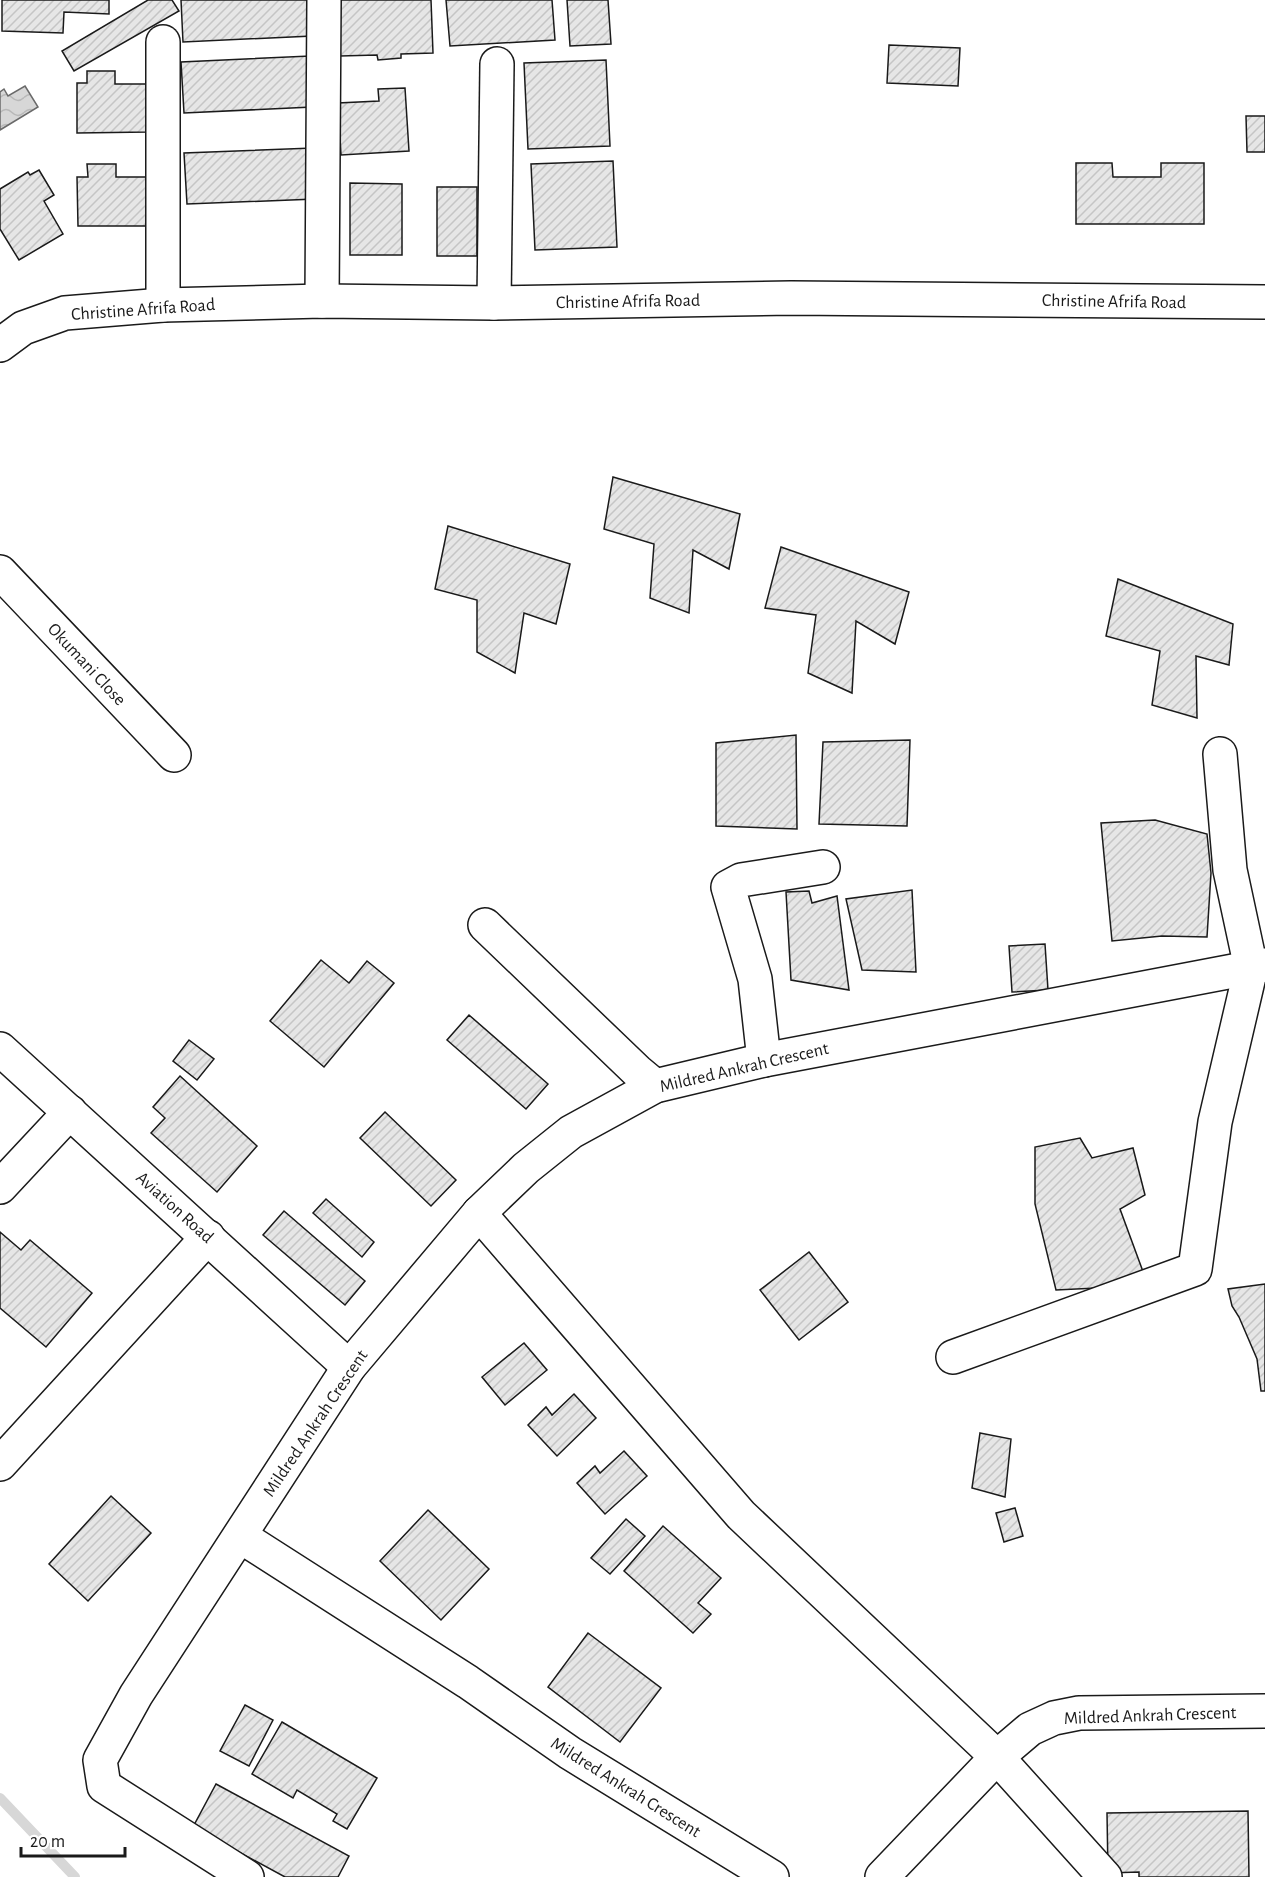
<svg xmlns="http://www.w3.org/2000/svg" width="1265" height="1877" font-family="'Alegreya Sans',sans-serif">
  <defs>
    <pattern id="water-waves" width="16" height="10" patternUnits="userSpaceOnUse" patternTransform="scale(1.5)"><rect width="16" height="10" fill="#d7d7d7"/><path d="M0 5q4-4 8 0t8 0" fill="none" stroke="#b8b8b8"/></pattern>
    <pattern id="building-hatch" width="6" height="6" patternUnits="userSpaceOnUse" patternTransform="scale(1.5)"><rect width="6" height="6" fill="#e6e6e6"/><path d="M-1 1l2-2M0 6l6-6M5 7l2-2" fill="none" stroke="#c5c5c5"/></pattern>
  </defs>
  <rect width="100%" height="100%" fill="#fff"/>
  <polygon fill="url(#water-waves)" stroke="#6a6a6a" stroke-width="1.5" points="25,86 38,107 0,130 0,92 4,89 8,96"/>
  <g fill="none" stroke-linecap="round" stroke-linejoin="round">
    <polyline stroke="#d7d7d7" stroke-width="10" points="0,1798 75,1877"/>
  </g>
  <g fill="url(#building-hatch)" stroke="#1a1a1a" stroke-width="1.5">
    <polygon points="2,0 109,0 109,14 64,12 63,33 2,31"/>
    <polygon points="148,0 172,0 179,11 74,71 62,51"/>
    <polygon points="181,0 310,0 312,36 183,42"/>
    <polygon points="337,0 431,0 433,53 401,54 401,58 378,60 377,55 340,56"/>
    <polygon points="446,0 552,0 555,40 450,46"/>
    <polygon points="567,0 608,0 611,44 570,46"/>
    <polygon points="889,45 960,48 958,86 887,83"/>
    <polygon points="310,56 312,107 184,113 181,62"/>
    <polygon points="606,60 610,146 528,149 524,63"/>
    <polygon points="87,71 115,71 115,84 147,84 148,132 77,133 77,83 87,83"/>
    <polygon points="405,88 409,151 341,155 338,103 379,101 378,89"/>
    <polygon points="1246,116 1265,116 1265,152 1247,152"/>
    <polygon points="313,148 315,199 187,204 184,153"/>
    <polygon points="613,161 617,247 535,250 531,164"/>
    <polygon points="1076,163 1112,163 1113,177 1161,177 1161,163 1204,163 1204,224 1076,224"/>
    <polygon points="87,164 116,164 116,177 148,177 148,226 78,226 77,177 88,177"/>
    <polygon points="39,170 54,195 44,201 63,234 19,260 0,229 0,189 28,172 30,175"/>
    <polygon points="350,183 402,184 402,255 350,255"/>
    <rect x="437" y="187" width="40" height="69"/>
    <polygon points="613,477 740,514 729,569 693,550 689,613 650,598 654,544 604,529"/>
    <polygon points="448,526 570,564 556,624 524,613 515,673 477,652 477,600 435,589"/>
    <polygon points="781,547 909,592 895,644 856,621 852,693 808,673 816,615 765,608"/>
    <polygon points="1118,579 1233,624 1229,665 1196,656 1197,718 1152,705 1160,651 1106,636"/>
    <polygon points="796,735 797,829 716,826 716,743"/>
    <polygon points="910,740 907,826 819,824 823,742"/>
    <polygon points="1155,820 1207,834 1211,873 1207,937 1162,936 1112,941 1101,823"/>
    <polygon points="912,890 916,972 862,970 846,899"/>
    <polygon points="809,891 812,903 837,896 849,990 791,980 786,892"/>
    <polygon points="1045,944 1048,990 1012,992 1009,946"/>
    <polygon points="321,960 349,983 367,961 394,983 324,1067 270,1021"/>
    <polygon points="469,1015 548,1084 526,1109 447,1040"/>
    <polygon points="189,1040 214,1059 197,1080 173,1061"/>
    <polygon points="180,1076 257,1146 217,1192 151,1133 165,1118 153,1107"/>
    <polygon points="385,1112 456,1180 431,1206 360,1138"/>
    <polygon points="1080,1138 1092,1158 1133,1148 1145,1195 1120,1209 1145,1277 1097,1288 1056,1290 1035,1204 1035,1147"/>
    <polygon points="326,1199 374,1242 362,1257 313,1213"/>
    <polygon points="284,1211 365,1281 345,1305 263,1235"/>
    <polygon points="0,1232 21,1250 30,1240 92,1293 46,1347 0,1308"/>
    <polygon points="809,1252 848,1302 799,1340 760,1290"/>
    <polygon points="1265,1284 1265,1391 1261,1391 1257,1359 1239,1317 1232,1306 1228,1289"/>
    <polygon points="524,1343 547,1370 505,1405 482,1377"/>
    <polygon points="574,1394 596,1418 557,1456 528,1425 546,1407 552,1415"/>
    <polygon points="980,1433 1011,1439 1005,1497 972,1488"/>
    <polygon points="624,1451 647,1476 605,1514 577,1483 595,1466 600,1473"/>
    <polygon points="111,1496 151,1533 88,1601 49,1564"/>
    <polygon points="1015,1508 1023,1536 1004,1542 996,1513"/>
    <polygon points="428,1510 489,1569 441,1620 380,1561"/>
    <polygon points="626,1519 645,1536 610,1574 591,1558"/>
    <polygon points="663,1526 721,1578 698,1603 711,1614 693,1633 624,1571"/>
    <polygon points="588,1633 661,1688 620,1742 548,1687"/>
    <polygon points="245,1705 273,1720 249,1766 220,1751"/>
    <polygon points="282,1722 377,1778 347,1829 333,1821 337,1814 297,1790 293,1798 252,1774"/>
    <polygon points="216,1784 349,1856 338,1877 285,1877 193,1827"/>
    <polygon points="1248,1811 1249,1877 1139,1877 1139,1872 1108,1873 1107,1813"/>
  </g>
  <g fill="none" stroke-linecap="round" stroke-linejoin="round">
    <defs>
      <g id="minor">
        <polyline points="163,42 163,305"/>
        <polyline points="322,301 324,0"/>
        <polyline points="494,303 497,64"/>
        <polyline points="0,345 23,328 65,313 163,305 322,301 494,303 791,298 1265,302"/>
        <polyline points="0,572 174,755"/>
        <polyline points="485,925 637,1071 655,1086"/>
        <polyline points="0,1049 349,1367"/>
        <polyline points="764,1060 755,979 728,887 741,880 823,867"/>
        <polyline points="0,1187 70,1112"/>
        <polyline points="479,1213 741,1515 997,1757 1105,1877"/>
        <polyline points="953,1357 1195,1269 1215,1122 1251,968 1230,870 1220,754"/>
        <polyline points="0,1464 208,1237"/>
        <polyline points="240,1536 468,1682 570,1753 772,1877"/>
        <polyline points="247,1877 104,1786 100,1760 136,1695 349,1367 479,1213 526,1168 571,1132 655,1086 764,1060 1265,965"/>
        <polyline points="882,1877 997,1757 1030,1729 1054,1718 1079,1713 1265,1711"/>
      </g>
    </defs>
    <use href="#minor" stroke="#1a1a1a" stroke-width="36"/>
    <use href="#minor" stroke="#fff" stroke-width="33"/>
  </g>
  <g text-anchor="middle" stroke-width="4.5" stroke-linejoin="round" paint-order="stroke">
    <g font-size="18" fill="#1a1a1a" stroke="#fff">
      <text transform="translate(628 301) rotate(-1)" y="6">Christine Afrifa Road</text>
      <text transform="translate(1114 301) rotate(1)" y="6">Christine Afrifa Road</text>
      <text transform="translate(143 309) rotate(-4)" y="6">Christine Afrifa Road</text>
      <text transform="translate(87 664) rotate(47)" y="6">Okumani Close</text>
      <text transform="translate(744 1067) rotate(-13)" y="6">Mildred Ankrah Crescent</text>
      <text transform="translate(175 1207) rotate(42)" y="6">Aviation Road</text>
      <text transform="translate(315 1423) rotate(-56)" y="6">Mildred Ankrah Crescent</text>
      <text transform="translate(1150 1715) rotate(-2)" y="6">Mildred Ankrah Crescent</text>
      <text transform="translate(626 1787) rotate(32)" y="6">Mildred Ankrah Crescent</text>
    </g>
  </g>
  <path d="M21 1847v9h104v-9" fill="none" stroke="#1a1a1a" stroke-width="3"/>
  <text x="30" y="1847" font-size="18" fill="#1a1a1a" stroke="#ffffff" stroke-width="4.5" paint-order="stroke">20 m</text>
</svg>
